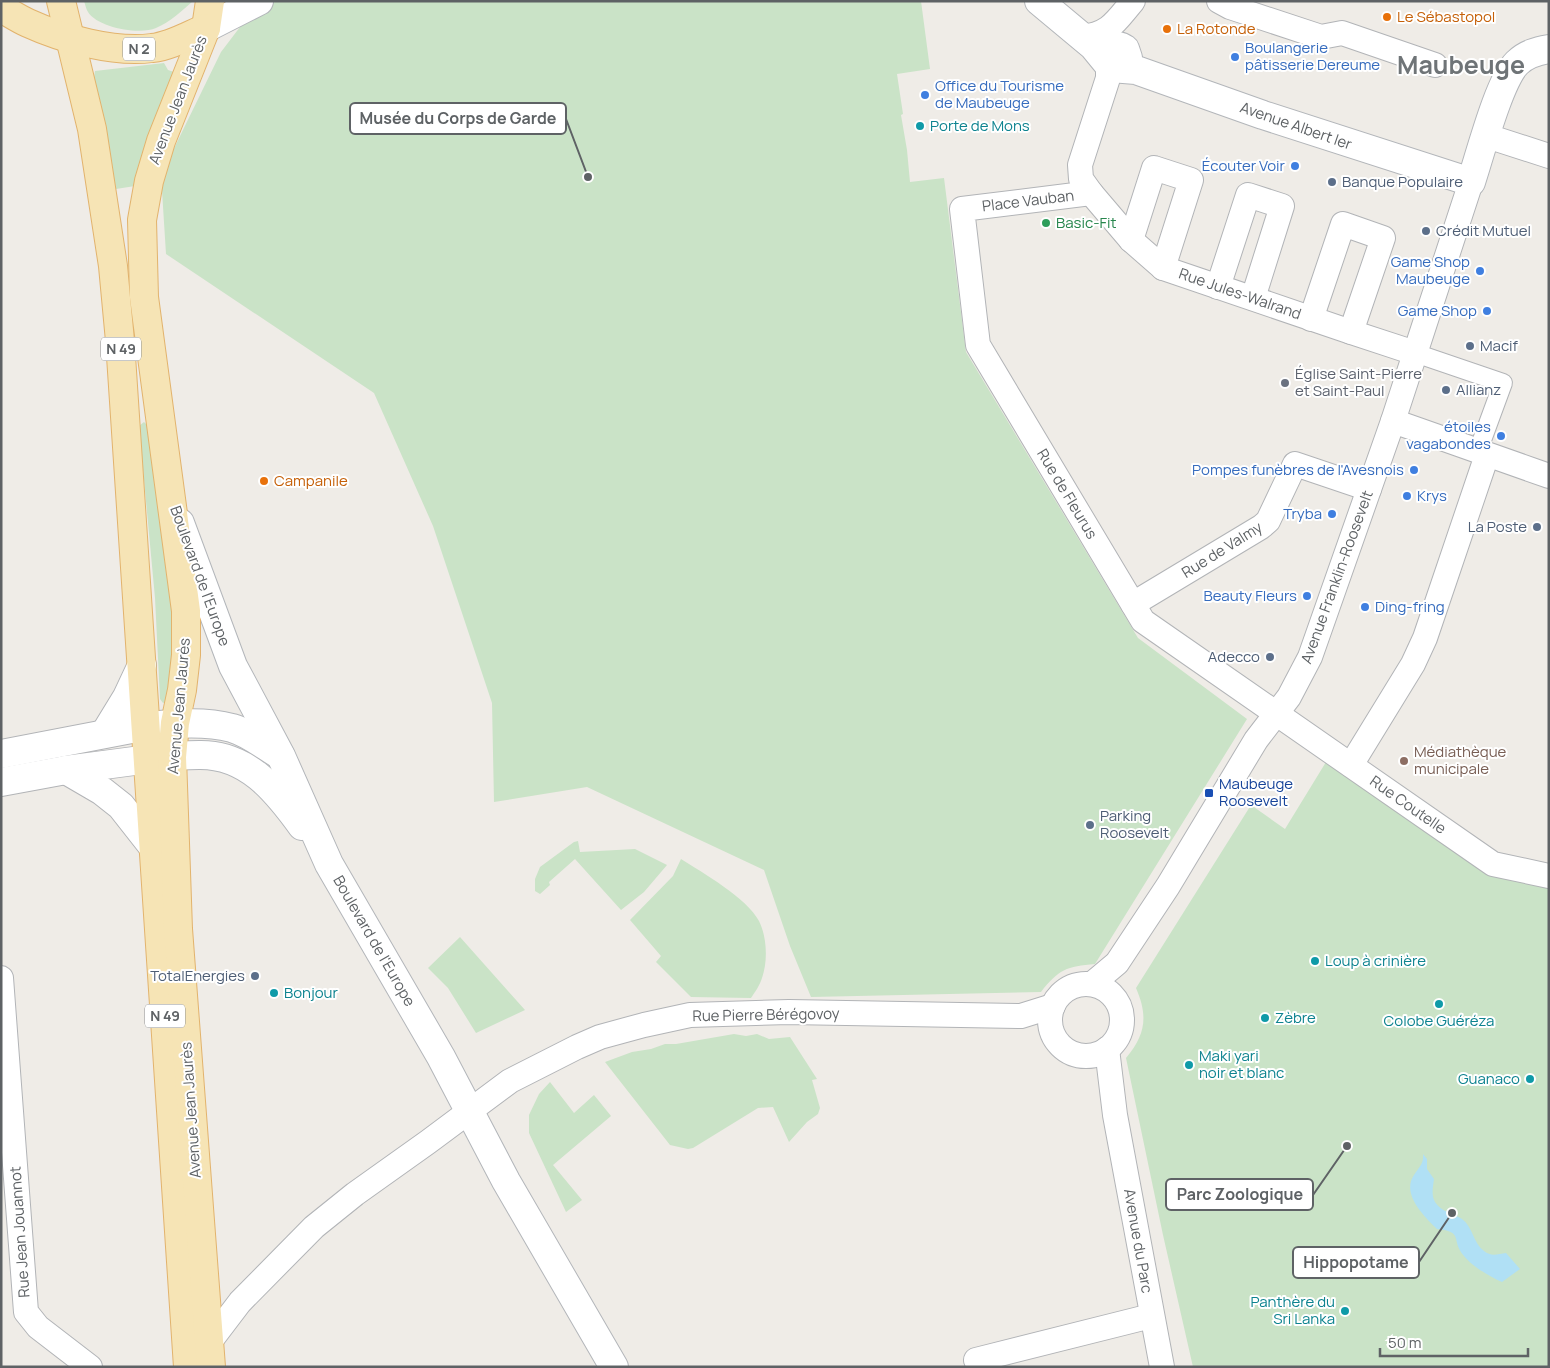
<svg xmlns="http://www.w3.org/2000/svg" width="1550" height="1368" font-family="Manrope,sans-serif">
  <rect width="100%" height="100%" fill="#efece7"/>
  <g fill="#cae3c7">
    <path d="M84 1H193C182 11 170 22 156 28 140 35 98 28 88 12 86 9 85 4 84 1Z"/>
    <path d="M280 1H921L930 69 897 74 903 114 901 115 907 150 910 182 944 178 966 352 1138 638 1247 719 1095 964C1067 966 1058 970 1041 992L811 997 790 946 764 870 587 787 494 802 492 703 433 526 374 393 166 254 161 175 221 52 256 6Z"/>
    <path d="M164 63 168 70 174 72C159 109 141 147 135 186L116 189 94 77 95 71Z"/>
    <polygon points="144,422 148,426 171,582 176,639 168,701 163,703 160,699 155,598 139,426"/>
    <path d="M1326 762 1495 874 1549 886V1367H1193L1163 1235 1126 1058C1146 1034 1148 1016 1136 988L1251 805 1285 829Z"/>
    <polygon points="578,841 580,852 635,849 667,865 644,892 621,910 575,859 549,882 550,885 540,894 535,891 535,879 540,867 574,842"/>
    <path d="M681 859C703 873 747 898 759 921 767 937 768 961 762 978 760 985 755 992 751 998L691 997 656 962 661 956 630 920 673 876Z"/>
    <polygon points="460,937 525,1010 476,1033 448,988 428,968"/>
    <polygon points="734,1034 746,1036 757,1034 769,1039 790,1037 817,1079 812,1080 820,1108 818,1114 807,1122 789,1142 773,1107 758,1108 693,1148 688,1149 670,1145 605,1062 632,1052 651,1049 665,1044 676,1044"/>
    <polygon points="550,1082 574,1113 594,1095 611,1116 553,1165 582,1200 566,1212 529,1133 529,1115 539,1094"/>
  </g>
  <path fill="#b0e0f5" d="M1423 1154 1427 1159V1169L1434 1179C1433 1187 1431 1195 1435 1202 1441 1212 1453 1213 1462 1219 1473 1227 1473 1243 1484 1251 1491 1257 1498 1254 1506 1253L1520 1269 1502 1282C1490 1277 1472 1266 1464 1256 1450 1240 1465 1232 1437 1229 1424 1216 1401 1194 1414 1175 1419 1167 1424 1164 1423 1154Z"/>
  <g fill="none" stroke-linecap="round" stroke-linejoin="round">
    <defs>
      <polyline id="pedestrian" points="1415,353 1503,383 1478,451"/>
      <g id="minor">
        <polyline points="1219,1 1230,7 1321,37 1342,33 1435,65"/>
        <path d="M1082 37C1110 34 1116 21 1133 1"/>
        <polyline points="1108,65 1108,78 1080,165 1081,179 1091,193 1131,240 1163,268 1351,332 1415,353"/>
        <polyline points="1487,136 1549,156"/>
        <polyline points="1091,193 962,209 978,345 1143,621 1493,864 1549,876"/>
        <polyline points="1131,240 1154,168 1191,180 1163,268"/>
        <polyline points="1218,287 1248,195 1282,206 1253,298"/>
        <polyline points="1311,319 1343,224 1383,238 1351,332"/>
        <polyline points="1393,421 1549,476"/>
        <polyline points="1133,604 1261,527 1268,521 1295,464 1369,489"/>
        <polyline points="1351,765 1413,664 1425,638 1487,455"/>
        <polyline points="1,978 26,1312 38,1327 90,1367"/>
        <polyline points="1092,984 1117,963 1168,886 1256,740 1289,697 1310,657 1393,421 1471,182"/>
        <circle cx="1086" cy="1020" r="36"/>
        <polyline points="1107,1049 1115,1115 1162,1367"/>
        <polyline points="202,1352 240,1302 314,1227 355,1194 428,1142 510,1081 577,1047 600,1037 644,1025 690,1015 789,1012 1021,1016 1053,1006"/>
        <polyline points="976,1360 1151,1316"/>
      </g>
      <g id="tertiary">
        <polyline points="105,733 127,697 142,665"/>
        <polyline points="1,754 147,726"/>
        <polyline points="66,770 102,791 121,806 154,848"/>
        <polyline points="1,782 66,770 149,759"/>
      </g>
      <g id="secondary">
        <path d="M1039 1 1093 46 1111 68 1136 70 1263 115 1471 182C1480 155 1499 81 1517 63 1526 54 1537 51 1549 49"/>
        <polyline points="206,28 259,1"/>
        <path d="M1083 37C1089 40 1095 43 1102 45 1110 46 1118 44 1125 49L1128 58 1124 66 1120 68"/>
        <polyline points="180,523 233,666 281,756 329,864 441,1057 506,1181 614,1367"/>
        <path d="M151 726C177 723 206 721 232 728 249 733 265 746 280 755"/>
        <path d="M149 759C165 757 182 755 199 755 247 754 276 790 302 826"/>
      </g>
      <g id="primary">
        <polyline points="61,1 92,129 113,266 120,341 188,1367"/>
        <polyline points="210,1 206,28 161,141 149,181 142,220 144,297 186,611 186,655 182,690 175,723 172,757 178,929 211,1367"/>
        <path d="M1 8C10 13 19 19 28 23 63 39 114 53 152 48 171 46 189 35 206 28"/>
      </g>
    </defs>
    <use href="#pedestrian" stroke="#b2b4b7" stroke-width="20"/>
    <use href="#minor" stroke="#b2b4b7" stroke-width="26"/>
    <use href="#tertiary" stroke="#b2b4b7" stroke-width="30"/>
    <use href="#secondary" stroke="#b3b6ba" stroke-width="30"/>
    <use href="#primary" stroke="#e2b36d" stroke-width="30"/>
    <use href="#pedestrian" stroke="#fff" stroke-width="18"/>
    <use href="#minor" stroke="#fff" stroke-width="24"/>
    <use href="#tertiary" stroke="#fff" stroke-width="28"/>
    <use href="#secondary" stroke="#fff" stroke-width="28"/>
    <use href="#primary" stroke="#f6e4b5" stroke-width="28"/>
  </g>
  <g fill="#e8710a" stroke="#fff" stroke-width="2">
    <circle cx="1387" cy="17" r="5"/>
    <circle cx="1167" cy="29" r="5"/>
    <circle cx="264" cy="481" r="5"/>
  </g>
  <g fill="#3f7fe0" stroke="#fff" stroke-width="2">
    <circle cx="1235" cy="57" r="5"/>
    <circle cx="925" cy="95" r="5"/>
    <circle cx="1295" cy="166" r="5"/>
    <circle cx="1480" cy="271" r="5"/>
    <circle cx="1487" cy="311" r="5"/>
    <circle cx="1501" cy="436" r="5"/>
    <circle cx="1414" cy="470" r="5"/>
    <circle cx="1407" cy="496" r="5"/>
    <circle cx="1332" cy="514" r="5"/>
    <circle cx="1307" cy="596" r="5"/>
    <circle cx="1365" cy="607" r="5"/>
  </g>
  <g fill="#0f9aa8" stroke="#fff" stroke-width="2">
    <circle cx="920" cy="126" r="5"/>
    <circle cx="1315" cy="961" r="5"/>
    <circle cx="274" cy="993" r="5"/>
    <circle cx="1439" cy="1004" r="5"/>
    <circle cx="1265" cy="1018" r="5"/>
    <circle cx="1189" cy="1065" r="5"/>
    <circle cx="1530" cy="1079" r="5"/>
    <circle cx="1345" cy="1311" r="5"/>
  </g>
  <g fill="#5c6f8a" stroke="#fff" stroke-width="2">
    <circle cx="1332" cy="182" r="5"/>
    <circle cx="1426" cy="231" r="5"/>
    <circle cx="1470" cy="346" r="5"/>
    <circle cx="1446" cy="390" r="5"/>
    <circle cx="1537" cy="527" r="5"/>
    <circle cx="1270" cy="657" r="5"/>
    <circle cx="1090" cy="825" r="5"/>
    <circle cx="255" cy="976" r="5"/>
  </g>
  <circle fill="#2e9e5b" stroke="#fff" stroke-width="2" cx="1046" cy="223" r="5"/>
  <circle fill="#6b7280" stroke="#fff" stroke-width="2" cx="1285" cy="383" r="5"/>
  <circle fill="#8d6e63" stroke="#fff" stroke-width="2" cx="1404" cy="761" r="5"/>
  <rect fill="#1a4fb4" stroke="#fff" stroke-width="2" x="1204" y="788" width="10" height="10" rx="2.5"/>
  <g text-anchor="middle" stroke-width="4" stroke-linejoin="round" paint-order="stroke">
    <g fill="#fff" stroke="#8e9193" stroke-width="1">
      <rect x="123" y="37.5" width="32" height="23" rx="4"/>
      <rect x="101" y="337.5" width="40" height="23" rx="4"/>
      <rect x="145" y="1004.5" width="40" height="23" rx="4"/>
    </g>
    <g font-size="14" font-weight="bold" fill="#5e6265">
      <text x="139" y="54">N 2</text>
      <text x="121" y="354">N 49</text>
      <text x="165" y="1021">N 49</text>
    </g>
    <g font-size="15" fill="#c56008" stroke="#fff" text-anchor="start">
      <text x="1397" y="22">Le Sébastopol</text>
      <text x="1177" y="34">La Rotonde</text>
      <text x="274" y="486">Campanile</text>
    </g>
    <g font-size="15" fill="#366cbe" stroke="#fff" text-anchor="end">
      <text x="1245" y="53" text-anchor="start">Boulangerie<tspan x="1245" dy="17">pâtisserie Dereume</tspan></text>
      <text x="935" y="91" text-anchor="start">Office du Tourisme<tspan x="935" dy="17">de Maubeuge</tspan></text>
      <text x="1285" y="171">Écouter Voir</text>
      <text x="1470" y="267">Game Shop<tspan x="1470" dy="17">Maubeuge</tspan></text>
      <text x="1477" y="316">Game Shop</text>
      <text x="1491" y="432">étoiles<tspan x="1491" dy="17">vagabondes</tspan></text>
      <text x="1404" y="475">Pompes funèbres de l'Avesnois</text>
      <text x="1417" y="501" text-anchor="start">Krys</text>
      <text x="1322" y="519">Tryba</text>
      <text x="1297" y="601">Beauty Fleurs</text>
      <text x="1375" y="612" text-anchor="start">Ding-fring</text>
    </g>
    <g font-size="15" fill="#5e6265" stroke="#fff">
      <text transform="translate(178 100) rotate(-69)" y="5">Avenue Jean Jaurès</text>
      <text transform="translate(1296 126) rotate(19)" y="5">Avenue Albert Ier</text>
      <text transform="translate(1028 201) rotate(-7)" y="5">Place Vauban</text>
      <text transform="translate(1240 294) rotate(19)" y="5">Rue Jules-Walrand</text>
      <text transform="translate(1067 494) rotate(59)" y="5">Rue de Fleurus</text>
      <text transform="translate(1222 550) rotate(-32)" y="5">Rue de Valmy</text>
      <text transform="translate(200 576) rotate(70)" y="5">Boulevard de l'Europe</text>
      <text transform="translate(1337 577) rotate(-70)" y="5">Avenue Franklin-Roosevelt</text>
      <text transform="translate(179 706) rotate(-85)" y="5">Avenue Jean Jaurès</text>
      <text transform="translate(1408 805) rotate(35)" y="5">Rue Coutelle</text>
      <text transform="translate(374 941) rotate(60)" y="5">Boulevard de l'Europe</text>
      <text transform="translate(766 1015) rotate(-1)" y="5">Rue Pierre Bérégovoy</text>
      <text transform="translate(191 1110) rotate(-94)" y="5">Avenue Jean Jaurès</text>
      <text transform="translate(20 1232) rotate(-94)" y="5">Rue Jean Jouannot</text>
      <text transform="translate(1138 1241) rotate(80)" y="5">Avenue du Parc</text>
    </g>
    <g font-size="15" fill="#0d838f" stroke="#fff" text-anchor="start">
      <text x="930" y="131">Porte de Mons</text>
      <text x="1325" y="966">Loup à crinière</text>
      <text x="284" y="998">Bonjour</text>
      <text x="1275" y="1023">Zèbre</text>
      <text x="1439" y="1026" text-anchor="middle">Colobe Guéréza</text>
      <text x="1199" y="1061">Maki yari<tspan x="1199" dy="17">noir et blanc</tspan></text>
      <text x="1520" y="1084" text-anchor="end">Guanaco</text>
      <text x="1335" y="1307" text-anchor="end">Panthère du<tspan x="1335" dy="17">Sri Lanka</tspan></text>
    </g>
    <g font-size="15" fill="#4e5e75" stroke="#fff" text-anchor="start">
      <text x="1342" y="187">Banque Populaire</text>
      <text x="1436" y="236">Crédit Mutuel</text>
      <text x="1480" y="351">Macif</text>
      <text x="1456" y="395">Allianz</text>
      <text x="1527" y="532" text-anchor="end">La Poste</text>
      <text x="1260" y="662" text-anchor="end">Adecco</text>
      <text x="1100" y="821">Parking<tspan x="1100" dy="17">Roosevelt</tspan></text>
      <text x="245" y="981" text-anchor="end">TotalEnergies</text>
    </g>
    <g font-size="15" fill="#27864d" stroke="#fff" text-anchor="start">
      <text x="1056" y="228">Basic-Fit</text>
    </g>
    <g font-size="15" fill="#5b616d" stroke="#fff" text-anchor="start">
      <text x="1295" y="379">Église Saint-Pierre<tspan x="1295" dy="17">et Saint-Paul</tspan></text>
    </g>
    <g font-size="15" fill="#785e54" stroke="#fff" text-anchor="start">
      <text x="1414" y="757">Médiathèque<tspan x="1414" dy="17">municipale</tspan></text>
    </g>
    <g font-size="15" fill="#164399" stroke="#fff" text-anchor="start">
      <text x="1219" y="789">Maubeuge<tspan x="1219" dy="17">Roosevelt</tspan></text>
    </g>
    <g font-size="25" font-weight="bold" fill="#6f7477" stroke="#fff">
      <text x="1461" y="74">Maubeuge</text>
    </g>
  </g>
  <path fill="none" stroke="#5e6265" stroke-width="2" d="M588 177L566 119M1347 1146L1313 1195M1452 1213L1419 1262"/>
  <g fill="#5e6265" stroke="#fff" stroke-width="2">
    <circle cx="588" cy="177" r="5"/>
    <circle cx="1347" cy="1146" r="5"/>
    <circle cx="1452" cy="1213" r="5"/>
  </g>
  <g fill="#fff" stroke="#5e6265" stroke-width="2">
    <rect x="350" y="103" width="216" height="31" rx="5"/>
    <rect x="1166" y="1179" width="147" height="31" rx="5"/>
    <rect x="1293" y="1247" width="126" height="31" rx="5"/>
  </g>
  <g font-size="16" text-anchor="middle" font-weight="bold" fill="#5e6265">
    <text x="458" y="124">Musée du Corps de Garde</text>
    <text x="1240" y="1200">Parc Zoologique</text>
    <text x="1356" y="1268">Hippopotame</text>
  </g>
  <rect width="1550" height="1368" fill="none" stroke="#5e6265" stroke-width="5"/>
  <path d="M1380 1348v8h148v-8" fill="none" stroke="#5e6265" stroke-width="2.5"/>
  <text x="1388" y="1348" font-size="15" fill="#5e6265" stroke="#ffffff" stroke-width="4" paint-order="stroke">50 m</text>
</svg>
